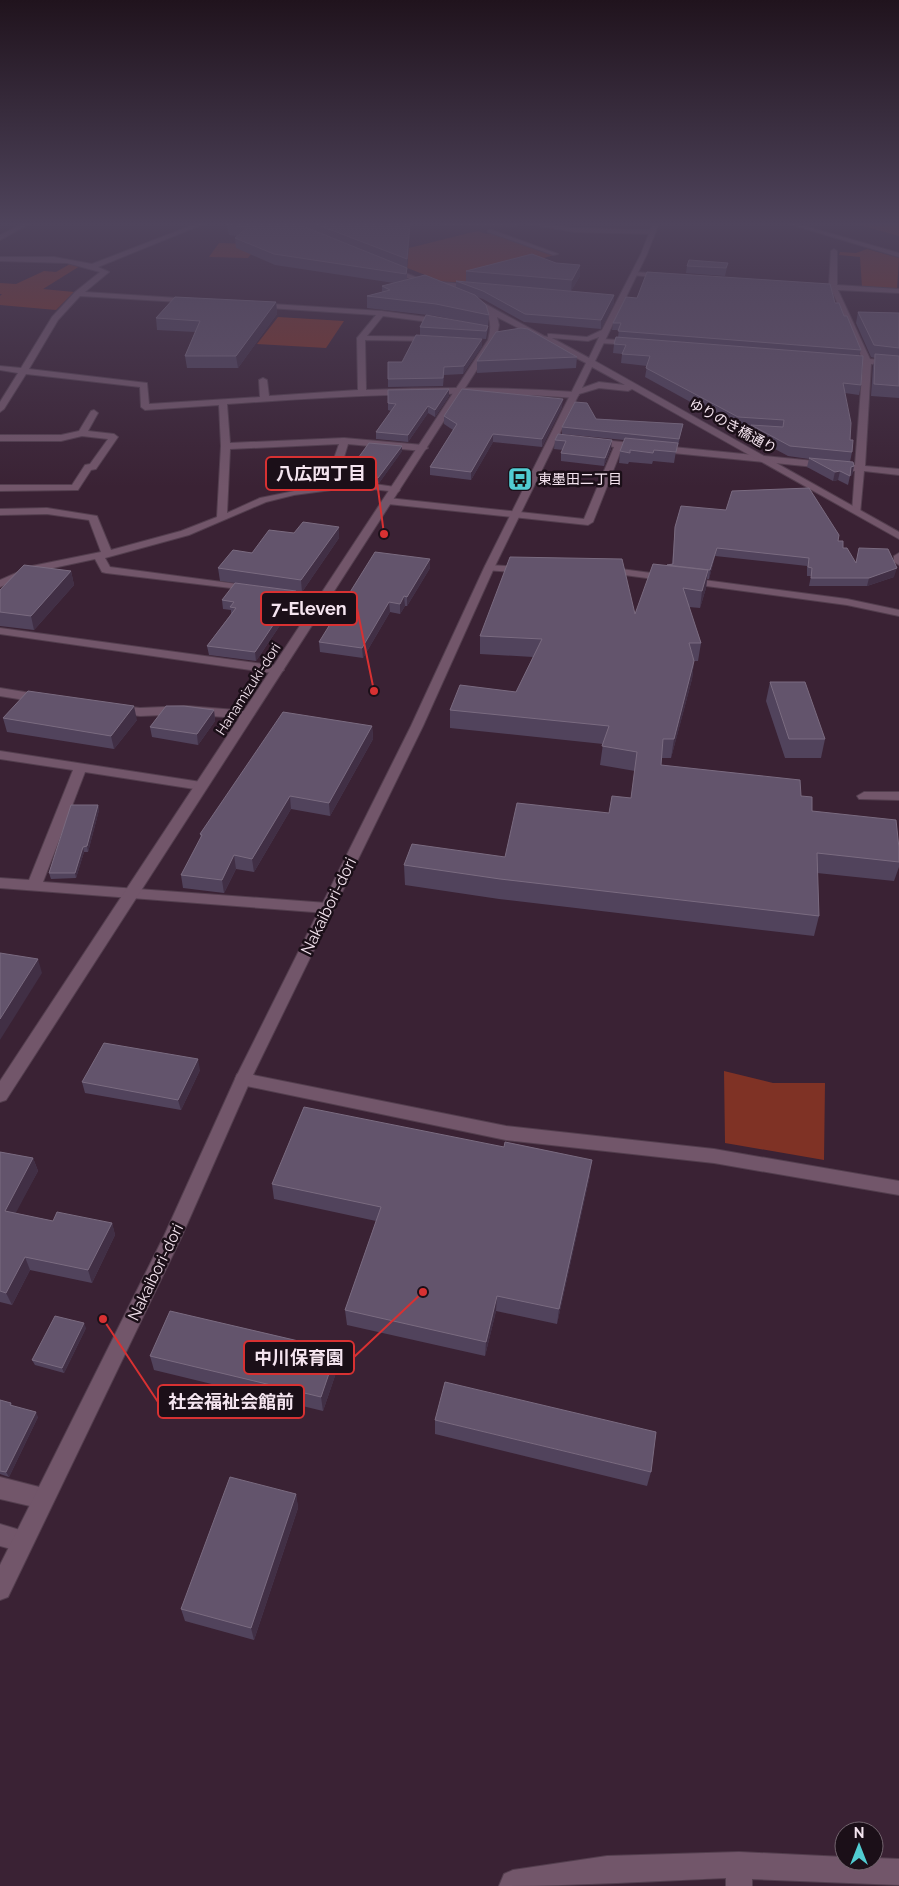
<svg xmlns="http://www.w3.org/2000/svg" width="899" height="1886" font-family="Raleway,'Noto Sans JP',sans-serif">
  <rect width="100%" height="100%" fill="#3a2234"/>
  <g fill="#7f3225">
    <polygon points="852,223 899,223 899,236"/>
    <polygon points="477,231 486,234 493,233 554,255 462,282 443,282 377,256"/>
    <polygon points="219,243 275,245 254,250 248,258 209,257"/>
    <polygon points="867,249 899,258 897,289 862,287 860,257 839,255 840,252 856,253"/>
    <polygon points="70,264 80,266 43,289 74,292 56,310 0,305 0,296 2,294 0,294 0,283 16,284 44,271 56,272"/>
    <polygon points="278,317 344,321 326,348 257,344"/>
    <polygon points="724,1071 773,1083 825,1083 824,1160 725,1143"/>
  </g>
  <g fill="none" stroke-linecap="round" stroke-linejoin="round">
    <defs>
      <g id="street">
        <polygon points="24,223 31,223 0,240 0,235"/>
        <path d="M198 223H206L98 267 109 272 85 292 193 299H196V303L80 296 58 320 29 369 147 383 149 404 260 397 259 380 263 378 267 380 269 396 358 390 357 338 376 315 253 307V303H256L382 311 448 320 449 322 445 324 383 316 367 336 435 337 439 339 435 341 365 340 366 390C436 387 505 387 575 392L579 395 575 398C458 389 343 396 227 404L230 443 344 438 423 445 428 448 423 451 348 444 341 467 329 484 354 481 395 487 400 490 398 492 354 487 294 495 266 502 189 535 105 558 110 567 252 586 257 589 256 591 106 573 102 572 95 559 39 571 0 587V580L32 566 101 552 89 520 47 514 0 515V509L47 508 97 516 111 550 181 531 217 517 221 446 219 405 145 410 141 407 140 387 26 374 4 409 0 412V402L18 373 0 370V366L21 368 52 317 75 292 100 272 67 263 0 261V257H54L92 264ZM339 444 331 467 319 486 260 498 227 513 230 449Z"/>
        <polygon points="440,223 518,223 519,224 516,226 443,225"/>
        <polygon points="523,223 536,223 574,228 653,230 656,232 653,234 574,232"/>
        <polygon points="488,230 492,230 558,254 553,255 488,232"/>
        <polygon points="834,249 837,251 837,285 899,289 899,293 838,290 870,359 899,362 899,366 871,364 865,466 899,469 899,475 864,471 860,514 852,512 855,471 622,448 593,522 588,525 388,504 383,501 388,498 584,519 614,447 589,444 589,440 592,439 855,465 863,363 838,359 842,357 862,358 831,289 822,287 829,285 831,251"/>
        <polygon points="634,272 665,274 669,276 665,278 632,275"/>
        <polygon points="429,281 475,285 479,287 475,289 426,285"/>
        <polygon points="602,339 635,341 639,343 635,345 599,343 599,339"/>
        <polygon points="94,410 98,413 88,431 114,434 118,437 96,469 91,470 78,490 0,491 0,485 72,485 85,465 90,464 108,439 82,436 61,441 0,441 0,435 61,435 79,431 91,411"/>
        <polygon points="899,553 899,565 894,562 894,556"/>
        <polygon points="489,565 526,567 531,570 526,573 485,570 485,566"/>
        <polygon points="606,567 847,599 899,610 899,616 847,605 602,572 602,568"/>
        <polygon points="277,590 324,597 329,600 324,603 273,595 272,593"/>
        <polygon points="0,628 278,666 284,670 278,674 0,634"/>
        <polygon points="0,688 43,695 49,699 43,703 0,696"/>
        <polygon points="115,705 140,708 187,706 248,711 254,715 248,719 187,714 140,716 111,712 109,709 111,706"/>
        <polygon points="0,751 201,782 208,786 201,790 85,772 43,882 327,903 334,908 327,913 0,888 0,878 29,880 73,770 0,759"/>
        <polygon points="864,792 899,792 899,800 859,799 857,796"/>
        <polygon points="243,1073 506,1126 714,1149 899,1181 899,1195 714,1163 506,1140 237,1084 235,1079 237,1074"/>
        <polygon points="0,1477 51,1490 54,1498 51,1506 43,1509 0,1499"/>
        <polygon points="0,1524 30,1533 33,1541 30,1549 22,1552 0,1546"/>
        <path d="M739 1852 844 1857V1861H874V1858L899 1859V1885L752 1879V1886H726V1878C650 1881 575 1886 499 1886L504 1874 513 1870 607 1856Z"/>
      </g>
      <g id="secondary">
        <path d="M653 223H659L647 254 595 361 899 532V539L632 389 628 391 599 388 579 394 494 568 423 726 251 1079 181 1238 8 1597 0 1600V1565L164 1236 235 1079 411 726 484 568 586 363 497 317 499 325 496 340 6 1100 0 1102V1081L488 340C494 318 488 310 467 302V298L480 301 544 336 548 337V334H551L587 337 602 330 641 254ZM599 337 589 358 552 338 588 341ZM592 367 625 385 599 382 582 388Z"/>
        <polygon points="786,223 794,223 899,253 899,257"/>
        <polygon points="386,267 390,267 436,285 429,287 386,269"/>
      </g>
    </defs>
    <use href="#street" stroke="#533e4e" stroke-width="2"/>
    <use href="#secondary" stroke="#533e4e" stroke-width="2"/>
    <use href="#street" fill="#72566a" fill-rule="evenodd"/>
    <use href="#secondary" fill="#72566a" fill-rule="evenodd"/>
  </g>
  <g fill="#51435c">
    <polygon points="225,223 410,223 410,231 407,270 407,269 407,280 456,287 456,281 614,303 601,329 524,322 483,299 477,297 489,315 488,327 486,339 420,335 420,327 476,324 436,316 367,308 367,296 382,292 382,286 394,283 275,265 236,248 235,238 237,236 229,235 227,225 229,223"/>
    <polygon points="728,263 725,276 686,273 687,266"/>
    <polygon points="580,265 580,276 571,291 466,282 466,271"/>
    <polygon points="276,302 277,314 238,368 187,368 185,356 195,332 157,330 156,318"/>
    <polygon points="835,303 844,316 861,350 859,356 861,385 859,395 845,393 850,440 852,452 850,462 854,466 852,475 850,476 848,485 838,480 833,481 807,467 809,459 788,456 749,435 750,428 736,427 645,377 647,366 621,363 622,354 613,353 614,344 618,337 619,330 612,330 613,323"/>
    <polygon points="858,312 899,313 899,398 871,396 873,366 875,358 871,357 856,323"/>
    <polygon points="482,346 463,374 444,375 443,386 388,387 388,362 402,362"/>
    <polygon points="577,357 576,368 477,373 477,361"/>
    <polygon points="388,390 449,396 435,417 428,413 408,442 376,439 376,432 391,411 388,410"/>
    <polygon points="562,407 542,447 493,442 471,480 430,475 430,467 453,430 444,424 444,416"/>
    <polygon points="596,419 683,424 678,446 677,445 674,463 653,461 652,464 629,462 628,464 619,463 620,451 624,440 562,434 562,427"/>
    <polygon points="558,434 611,449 604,466 561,461 561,453 563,450 554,449 555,440"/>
    <polygon points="402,446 402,451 379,483 345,480 345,476"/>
    <polygon points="339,527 339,538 302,592 220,581 218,568 294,533"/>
    <polygon points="675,527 838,541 843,548 856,562 859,548 894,577 867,586 809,586 811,576 807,576 807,566 715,556 709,579 707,579 706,588 700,608 689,607 701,643 698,661 694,661 692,679 671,758 662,758 661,765 801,796 812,811 899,848 899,867 894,881 817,873 819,916 814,936 499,899 405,885 404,865 505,857 609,813 631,798 635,771 600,765 603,744 450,728 450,710 516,692 533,657 480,654 480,636 635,614 667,565 672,564"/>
    <polygon points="430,559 430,568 407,606 405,606 400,614 390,612 363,658 320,652 319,642"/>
    <polygon points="71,571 74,585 34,630 0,626 0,590"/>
    <polygon points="296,591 297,600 256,661 209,655 207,646 231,614 231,610 223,609 222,600"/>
    <polygon points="770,682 825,739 821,758 785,758 766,701"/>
    <polygon points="214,710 215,721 198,745 152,737 150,727"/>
    <polygon points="3,718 137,720 114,749 7,732"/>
    <polygon points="372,726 373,739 330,816 291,809 254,872 236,869 224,893 183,888 181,875 201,838 200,834"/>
    <polygon points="98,805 99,810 88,852 84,852 76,878 51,879 49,873"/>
    <polygon points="200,1070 181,1110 85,1093 82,1082"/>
    <polygon points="0,1152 33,1158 38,1171 15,1213 53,1221 112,1223 115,1235 92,1283 30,1270 12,1305 0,1302"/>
    <polygon points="590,1175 557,1324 496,1311 485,1356 347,1325 345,1310 376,1221 274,1199 272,1184"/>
    <polygon points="86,1328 64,1373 35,1365 32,1360"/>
    <polygon points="150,1356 339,1364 323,1411 154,1370"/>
    <polygon points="0,1400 11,1403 12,1406 38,1417 9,1477 0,1474"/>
    <polygon points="435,1420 651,1472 647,1486 435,1434"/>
    <polygon points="296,1494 298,1508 254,1640 185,1621 181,1609"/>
  </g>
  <g fill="#412f45">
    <polygon points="410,223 410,231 407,270 407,259"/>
    <polygon points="580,265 580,276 571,291 572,280"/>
    <polygon points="614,295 614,303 601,329 601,320"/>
    <polygon points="276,302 277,314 238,368 236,356"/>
    <polygon points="482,339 482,346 463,374 464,366"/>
    <polygon points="449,389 449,396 435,417 435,410"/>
    <polygon points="563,399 562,407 542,447 542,439"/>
    <polygon points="428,406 428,413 408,442 408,435"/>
    <polygon points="493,434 493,442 471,480 471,472"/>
    <polygon points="612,440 611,449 604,466 605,458"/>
    <polygon points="402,446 402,451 379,483 378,478"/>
    <polygon points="854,466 852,475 850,476 851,467"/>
    <polygon points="840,471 838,480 833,481 835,472"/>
    <polygon points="339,527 339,538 302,592 301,580"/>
    <polygon points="717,548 715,556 709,579 710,570"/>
    <polygon points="430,559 430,568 407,606 407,597"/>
    <polygon points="897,568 894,577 867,586 869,578"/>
    <polygon points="708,570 706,588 700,608 702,591"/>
    <polygon points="71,571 74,585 34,630 31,616"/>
    <polygon points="296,591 297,600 256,661 255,652"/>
    <polygon points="404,596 405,606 400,614 400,604"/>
    <polygon points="389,602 390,612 363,658 362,648"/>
    <polygon points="694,661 692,679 671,758 674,739"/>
    <polygon points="134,706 137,720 114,749 111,736"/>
    <polygon points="214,710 215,721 198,745 197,734"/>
    <polygon points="372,726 373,739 330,816 329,803"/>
    <polygon points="290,796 291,809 254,872 252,859"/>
    <polygon points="98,805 99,810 88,852 87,846"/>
    <polygon points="83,847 84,852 76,878 75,873"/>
    <polygon points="234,855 236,869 224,893 222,880"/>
    <polygon points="38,959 42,973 0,1040 0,1019"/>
    <polygon points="198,1059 200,1070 181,1110 178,1100"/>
    <polygon points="33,1158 38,1171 10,1224 5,1211"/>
    <polygon points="592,1160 590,1175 557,1324 559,1309"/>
    <polygon points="112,1223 115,1235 92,1283 88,1270"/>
    <polygon points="25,1257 30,1270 12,1305 6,1293"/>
    <polygon points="497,1296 496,1311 485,1356 486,1342"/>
    <polygon points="84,1323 86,1328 64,1373 62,1368"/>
    <polygon points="337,1350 339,1364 323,1411 321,1397"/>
    <polygon points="36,1412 38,1417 9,1477 6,1472"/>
    <polygon points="296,1494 298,1508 254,1640 251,1628"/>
  </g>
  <g fill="#63546c" stroke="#7a6b80">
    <polygon points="230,223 295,223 407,268 406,274 274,254 235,238 248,227 227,225"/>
    <polygon points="313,223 410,223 407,259"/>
    <polygon points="532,254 556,263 580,265 572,280 466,271"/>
    <polygon points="689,260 728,263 726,268 687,266"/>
    <polygon points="647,272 830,284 835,303 839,303 844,316 847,316 861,350 618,331 621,323 613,323 626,297 637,298"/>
    <polygon points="425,275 475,295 486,305 489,315 436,304 367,296 390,290 382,286"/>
    <polygon points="456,281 614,295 601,320 525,314 483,291"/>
    <polygon points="175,297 276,302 236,356 185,356 200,321 156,318"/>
    <polygon points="858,312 899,313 899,348 874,345"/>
    <polygon points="426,315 488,326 486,331 420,327"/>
    <polygon points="521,328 528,329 577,357 477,361 496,332"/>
    <polygon points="416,335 482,339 464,366 444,367 443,378 388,379 388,362 402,362"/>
    <polygon points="616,337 863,356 861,385 843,383 851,423 850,440 853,440 852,452 790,446 751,425 783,427 784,420 738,417 646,368 650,356 622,354 626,345 614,344"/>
    <polygon points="875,354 899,356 899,386 874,384"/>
    <polygon points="449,389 435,410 428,406 408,435 376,432 396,404 388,403 388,390"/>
    <polygon points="462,389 563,399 542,439 493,434 471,472 430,467 457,424 444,416"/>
    <polygon points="575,402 587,403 596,419 683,424 679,439 562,427"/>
    <polygon points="558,434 612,440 605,458 561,453 566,441 555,440"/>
    <polygon points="625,438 678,443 676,452 654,450 653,453 630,450 630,453 620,451"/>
    <polygon points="369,443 402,446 378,478 345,476"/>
    <polygon points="809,458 853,462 854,466 851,467 850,476 840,471 835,472"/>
    <polygon points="809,488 839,535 838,541 843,541 843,548 847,548 856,563 859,548 888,549 897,568 869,578 811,578 812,568 808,567 809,558 717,548 710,570 667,565 673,564 675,527 681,506 726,510 732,491"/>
    <polygon points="303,522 339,527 301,580 218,568 233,550 252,553 269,530 294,533"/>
    <polygon points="375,552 430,559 407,597 404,596 400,604 389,602 362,648 319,642"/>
    <polygon points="510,557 622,559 635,614 653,564 708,570 702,591 683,588 701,643 689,643 694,661 674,739 663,739 661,765 800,780 801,796 812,797 812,811 896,820 899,848 899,862 817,853 819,916 500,879 404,865 412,844 505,857 517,803 609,813 612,796 631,798 637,752 602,746 609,726 450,710 460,685 516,692 542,639 480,636"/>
    <polygon points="24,565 71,571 31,616 0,612 0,590"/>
    <polygon points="235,583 296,591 255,652 207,646 236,608 230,607 234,602 222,600"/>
    <polygon points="770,682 805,682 825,739 789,739"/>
    <polygon points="28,691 134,706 111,736 3,718"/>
    <polygon points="166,706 184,706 214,710 197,734 150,727"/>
    <polygon points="283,712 372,726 329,803 290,796 252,859 234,855 222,880 181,875 202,835 200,834"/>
    <polygon points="71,805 98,805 87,846 83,847 75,873 49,873"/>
    <polygon points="0,953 38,959 0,1019"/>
    <polygon points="104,1043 198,1059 178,1100 82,1082"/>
    <polygon points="304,1107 504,1147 505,1142 592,1160 559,1309 497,1296 486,1342 345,1310 381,1207 272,1184"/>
    <polygon points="0,1152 33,1158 5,1211 53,1221 57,1212 112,1223 88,1270 25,1257 6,1293 0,1291"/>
    <polygon points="170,1311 337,1350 321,1397 150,1356"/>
    <polygon points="55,1316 84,1323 62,1368 32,1360"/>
    <polygon points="445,1382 656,1432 651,1472 435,1420"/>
    <polygon points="0,1400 11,1403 10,1405 36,1412 6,1472 0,1471"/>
    <polygon points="230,1477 296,1494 251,1628 181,1609"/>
  </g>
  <linearGradient id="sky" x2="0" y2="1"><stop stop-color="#20131d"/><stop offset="0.46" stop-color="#4f445c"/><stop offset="1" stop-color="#4f445c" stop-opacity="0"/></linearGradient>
  <rect width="899" height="487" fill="url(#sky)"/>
  <defs>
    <symbol id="bus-square" viewBox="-11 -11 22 22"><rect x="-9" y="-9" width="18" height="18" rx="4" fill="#51ccd2" stroke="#1b0f18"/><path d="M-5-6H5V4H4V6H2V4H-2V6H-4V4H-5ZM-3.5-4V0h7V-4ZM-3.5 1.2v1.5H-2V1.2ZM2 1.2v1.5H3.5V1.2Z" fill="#111"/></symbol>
  </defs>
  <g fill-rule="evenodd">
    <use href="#bus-square" x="506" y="465" width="28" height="28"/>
  </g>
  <g text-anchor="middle" stroke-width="5" stroke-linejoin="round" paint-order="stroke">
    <g font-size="14" fill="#f4e4ef" stroke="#1b0f18">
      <text transform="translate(733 426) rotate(29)" y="5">ゆりのき橋通り</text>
      <text transform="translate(248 689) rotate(-57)" y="5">Hanamizuki-dori</text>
    </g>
    <g font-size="14" fill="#f4e4ef" stroke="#1b0f18" text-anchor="start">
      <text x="538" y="484">東墨田二丁目</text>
    </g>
    <g font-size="16" fill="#f4e4ef" stroke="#1b0f18">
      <text transform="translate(328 906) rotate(-64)" y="6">Nakaibori-dori</text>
      <text transform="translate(155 1272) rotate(-64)" y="6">Nakaibori-dori</text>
    </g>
  </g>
  <path fill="none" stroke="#d83132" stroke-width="2" d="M384 534L376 474M374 691L357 608M423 1292L354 1357M103 1319L158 1402"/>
  <g fill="#d83132" stroke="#1b0f18" stroke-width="2">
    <circle cx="384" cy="534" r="5"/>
    <circle cx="374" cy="691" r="5"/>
    <circle cx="423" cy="1292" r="5"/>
    <circle cx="103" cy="1319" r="5"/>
  </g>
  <g fill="#1b0f18" stroke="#d83132" stroke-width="2">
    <rect x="266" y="457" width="110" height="33" rx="5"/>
    <rect x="261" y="592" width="96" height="33" rx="5"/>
    <rect x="244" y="1341" width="110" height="33" rx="5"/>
    <rect x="158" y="1385" width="146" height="33" rx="5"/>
  </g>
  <g font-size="18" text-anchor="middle" font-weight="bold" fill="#f4e4ef">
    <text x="321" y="480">八広四丁目</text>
    <text x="309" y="615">7-Eleven</text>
    <text x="299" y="1364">中川保育園</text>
    <text x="231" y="1408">社会福祉会館前</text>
  </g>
  <g transform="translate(859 1846)"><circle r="24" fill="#1b0f18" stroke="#72646e"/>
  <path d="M0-4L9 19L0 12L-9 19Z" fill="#51ccd2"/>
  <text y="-8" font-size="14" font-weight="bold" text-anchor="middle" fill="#f4e4ef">N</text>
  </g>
</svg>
